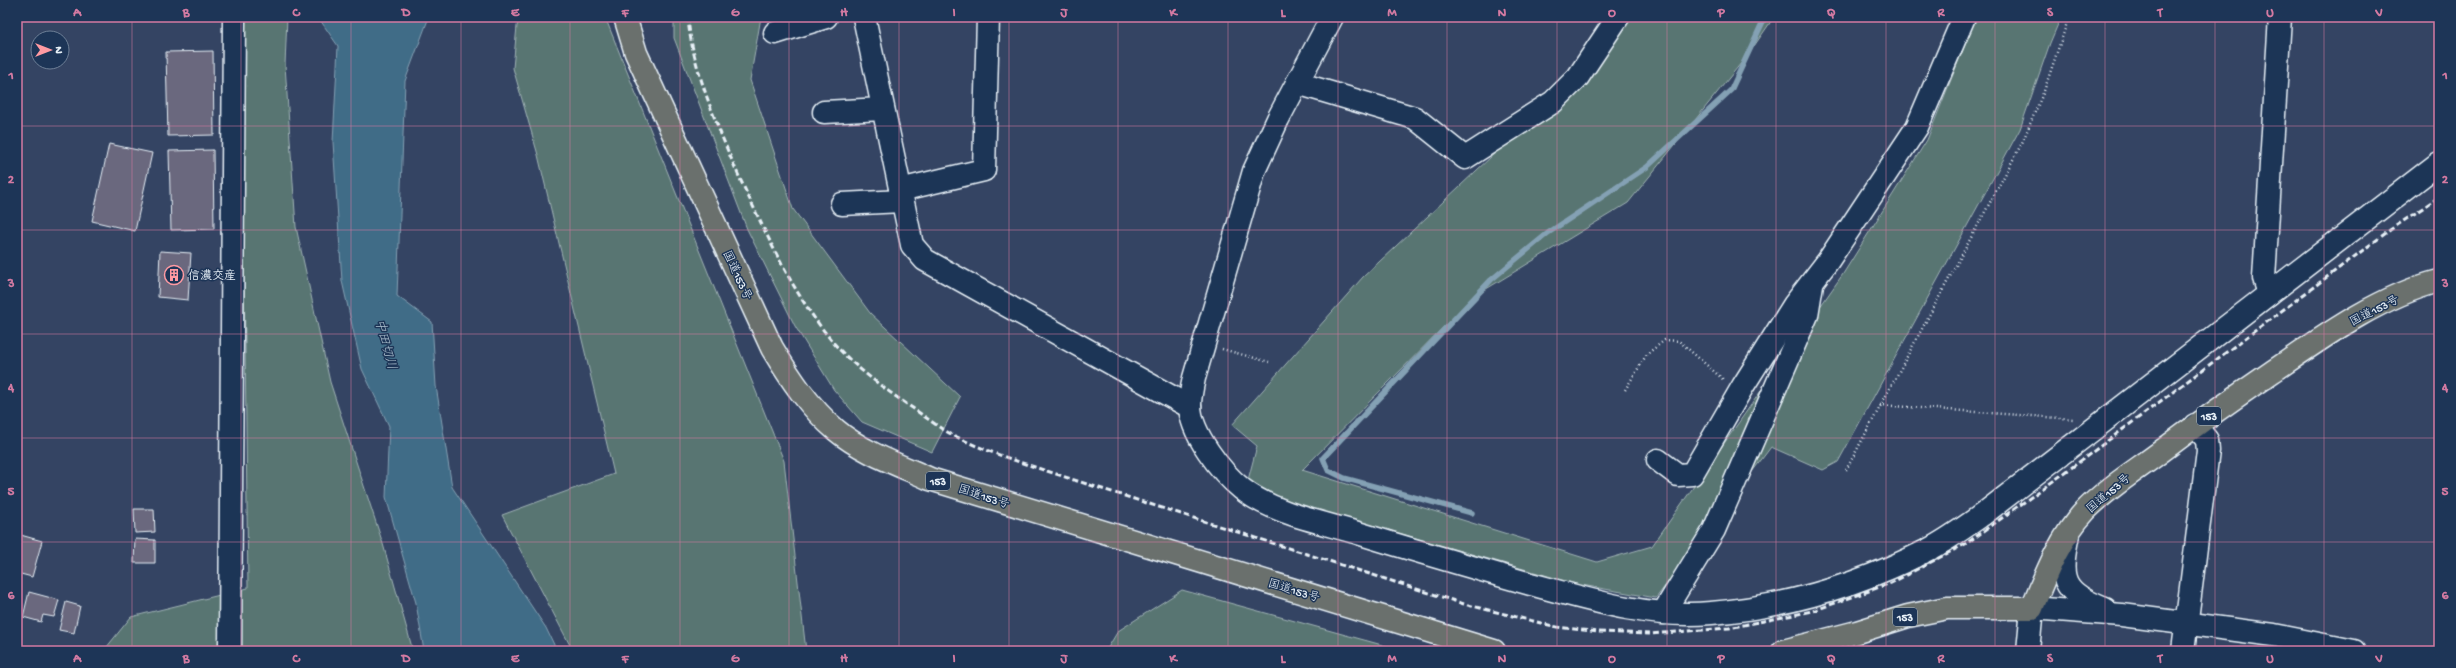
<svg xmlns="http://www.w3.org/2000/svg" width="2456" height="668" font-family="'Gochi Hand','Klee One',sans-serif">
  <rect width="100%" height="100%" fill="#344463"/>
  <filter id="ink" filterUnits="userSpaceOnUse"><feTurbulence type="fractalNoise" baseFrequency=".025" numOctaves="2"/><feDisplacementMap in="SourceGraphic" scale="8" xChannelSelector="R" yChannelSelector="G"/><feConvolveMatrix kernelMatrix="1 2 1 2 8 2 1 2 1" color-interpolation-filters="sRGB"/></filter>
  <g filter="url(#ink)">
    <g fill="#587572" stroke="#a0b3b5">
      <polygon points="241,17 287,17 285,65 296,227 330,382 383,544 413,651 109,651 106,648 131,617 248,588"/>
      <polygon points="520,17 605,17 784,461 806,651 573,651 502,515 614,474 538,155 513,68 517,26"/>
      <polygon points="674,17 761,17 750,80 793,209 870,313 960,397 932,452 862,422 834,390 795,326 747,229 674,38"/>
      <polygon points="1625,17 1774,17 1750,52 1628,203 1473,297 1302,470 1597,562 1652,546 1843,274 1927,140 1976,17 2061,17 2050,43 2020,129 1838,462 1823,470 1771,447 1656,598 1576,584 1283,500 1248,480 1257,446 1232,425 1363,277 1605,50"/>
      <polygon points="1182,590 1404,651 1106,651 1118,631"/>
    </g>
    <polygon fill="#416c87" stroke="#84a1b4" points="318,17 429,17 405,81 397,296 432,322 436,386 452,487 546,628 557,651 424,651 416,603 386,497 389,426 362,369 342,281 333,142 338,46"/>
    <g fill="none" stroke-linecap="round" stroke-linejoin="round">
      <polyline stroke="#84a1b4" stroke-width="5.5" points="1472,513 1344,478 1328,470 1323,458 1491,280 1548,233 1647,167 1731,90 1765,17"/>
    </g>
    <g fill="#6a687e" stroke="#e8f1f8">
      <polygon points="213,51 214,135 168,136 166,52"/>
      <polygon points="109,144 152,153 135,231 92,221"/>
      <polygon points="213,150 214,229 171,230 169,151"/>
      <polygon points="160,251 191,253 188,300 158,297"/>
      <polygon points="134,509 154,509 155,532 135,533"/>
      <polygon points="17,534 42,541 32,577 17,573"/>
      <polygon points="135,539 155,540 155,563 134,563"/>
      <polygon points="29,592 59,600 54,617 43,615 41,622 23,617"/>
      <polygon points="66,602 80,606 74,633 59,630"/>
    </g>
    <g fill="none" stroke-linecap="round" stroke-linejoin="round">
      <defs>
        <g id="minor">
          <polyline points="864,17 912,245 925,260 1190,407"/>
          <path d="M1332 17 1278 119 1254 171 1194 378C1192 387 1190 396 1190 405 1190 433 1221 472 1242 489 1274 514 1322 522 1361 534 1416 551 1471 567 1527 583 1586 599 1649 619 1711 613 1786 607 1861 584 1928 550 1947 540 1965 527 1982 515L2439 163"/>
          <polyline points="775,33 826,17"/>
          <polyline points="1297,83 1415,118 1465,158 1553,102 1578,77 1618,17"/>
          <polyline points="824,112 883,109"/>
          <polyline points="900,190 984,170 988,17"/>
          <polyline points="842,204 902,201"/>
          <polyline points="2269,294 2264,278 2280,17"/>
          <polyline points="1658,460 1678,475 1692,474 1743,386 1794,305 1828,261 1917,127 1964,17"/>
          <path d="M2068 534C2059 578 2060 592 2105 609"/>
          <polyline points="1663,613 1714,530 1807,315 1812,284"/>
          <polyline points="230,651 234,17"/>
          <polyline points="2028,651 2032,608 2122,615 2274,635 2354,651"/>
          <polyline points="2183,651 2208,451 2207,440 2195,425"/>
        </g>
        <g id="highway">
          <path d="M625 17 636 53 772 348C790 378 809 407 836 430 862 452 899 465 930 479L1494 651"/>
          <path d="M1783 651 1857 632 1908 616 1947 608H2032C2046 574 2059 539 2085 511 2106 489 2135 471 2159 453 2196 425 2234 398 2272 372 2323 337 2378 297 2439 281"/>
        </g>
      </defs>
      <use href="#minor" stroke="#e8f1f8" stroke-width="25"/>
      <use href="#highway" stroke="#e8f1f8" stroke-width="25"/>
      <g stroke="#e8f1f8" stroke-width="2.5" stroke-dasharray="1 3" stroke-linecap="butt">
        <polyline points="1222,349 1269,362"/>
        <polyline points="1625,390 1647,354 1665,340 1679,341 1725,381"/>
        <polyline points="1880,405 2074,419"/>
        <polyline points="1846,470 2022,143 2044,91 2069,17"/>
      </g>
      <use href="#minor" stroke="#1d3557" stroke-width="22"/>
      <use href="#highway" stroke="#6a706d" stroke-width="22"/>
      <path stroke="#e8f1f8" stroke-width="3" stroke-dasharray="6 3" stroke-linecap="butt" d="M688 17C691 66 721 136 741 181 769 239 795 300 839 349 860 371 886 390 911 407 926 417 941 430 957 437 993 455 1033 466 1071 479L1464 604 1557 627 1599 632 1650 634 1729 628 1813 611 1891 583 1967 543 2063 474 2390 230 2439 197"/>
    </g>
  </g>
  <path fill="none" stroke="#d37aa2" stroke-width="1" stroke-opacity="0.55" d="M132 17V651M241 17V651M351 17V651M461 17V651M570 17V651M680 17V651M789 17V651M899 17V651M1009 17V651M1118 17V651M1228 17V651M1338 17V651M1447 17V651M1557 17V651M1667 17V651M1776 17V651M1886 17V651M1995 17V651M2105 17V651M2215 17V651M2324 17V651M17 126H2439M17 230H2439M17 334H2439M17 438H2439M17 542H2439"/>
  <defs>
    <symbol id="building-ring" viewBox="-11 -11 22 22"><circle r="9.5" fill="#1d3557" stroke="#ff9aa2" stroke-width="1.5"/><path d="M-4-6H4V6H1V3H-1V6H-4ZM-2.5-4.3h1.7v1.8h-1.7ZM.8-4.3h1.7v1.8H.8ZM-2.5-1h1.7V.8h-1.7ZM.8-1h1.7V.8H.8Z" fill="#ff9aa2"/></symbol>
  </defs>
  <g fill-rule="evenodd">
    <use href="#building-ring" x="163" y="264" width="22" height="22"/>
  </g>
  <g text-anchor="middle" stroke-width="3" stroke-linejoin="round" paint-order="stroke">
    <g fill="#1d3557" stroke="#abb9c8" stroke-width="1">
      <rect x="2197" y="407" width="24" height="18" rx="3"/>
      <rect x="926" y="472" width="24" height="18" rx="3"/>
      <rect x="1893" y="608" width="24" height="18" rx="3"/>
    </g>
    <g font-size="11" font-weight="bold" fill="#e8f1f8">
      <text x="2209" y="420">153</text>
      <text x="938" y="485">153</text>
      <text x="1905" y="621">153</text>
    </g>
    <g font-size="12" font-weight="bold" fill="#e8f1f8" stroke="#1d3557" text-anchor="start">
      <text x="188" y="279">信濃交産</text>
    </g>
    <g font-size="12" fill="#e8f1f8" stroke="#1d3557">
      <text transform="translate(738 275) rotate(65)" y="4">国道153号</text>
      <text transform="translate(2374 310) rotate(-27)" y="4">国道153号</text>
      <text transform="translate(2108 493) rotate(-40)" y="4">国道153号</text>
      <text transform="translate(984 496) rotate(18)" y="4">国道153号</text>
      <text transform="translate(1294 590) rotate(17)" y="4">国道153号</text>
    </g>
    <g font-size="13" font-style="italic" fill="#aec2d0" stroke="#1d3557">
      <text transform="translate(387 344) rotate(75)" y="5">中田切川</text>
    </g>
  </g>
  <rect width="2456" height="668" fill="none" stroke="#1d3557" stroke-width="44"/>
  <g transform="translate(50 50) rotate(90)"><circle r="19" fill="#1d3557" stroke="#6e8097"/>
  <path d="M0-3L7 15L0 10L-7 15Z" fill="#ff9aa2"/>
  <text y="-6" font-size="11" font-weight="bold" text-anchor="middle" fill="#e8f1f8">N</text>
  </g>
  <rect x="22" y="22" width="2412" height="624" fill="none" stroke="#d37aa2" stroke-width="1.5"/>
  <g font-size="13" text-anchor="middle" font-weight="bold" fill="#d37aa2">
    <text x="77" y="16">A</text>
    <text x="186" y="16">B</text>
    <text x="296" y="16">C</text>
    <text x="406" y="16">D</text>
    <text x="515" y="16">E</text>
    <text x="625" y="16">F</text>
    <text x="735" y="16">G</text>
    <text x="844" y="16">H</text>
    <text x="954" y="16">I</text>
    <text x="1064" y="16">J</text>
    <text x="1173" y="16">K</text>
    <text x="1283" y="16">L</text>
    <text x="1392" y="16">M</text>
    <text x="1502" y="16">N</text>
    <text x="1612" y="16">O</text>
    <text x="1721" y="16">P</text>
    <text x="1831" y="16">Q</text>
    <text x="1941" y="16">R</text>
    <text x="2050" y="16">S</text>
    <text x="2160" y="16">T</text>
    <text x="2270" y="16">U</text>
    <text x="2379" y="16">V</text>
    <text x="11" y="79">1</text>
    <text x="2445" y="79">1</text>
    <text x="11" y="183">2</text>
    <text x="2445" y="183">2</text>
    <text x="11" y="287">3</text>
    <text x="2445" y="287">3</text>
    <text x="11" y="391">4</text>
    <text x="2445" y="391">4</text>
    <text x="11" y="495">5</text>
    <text x="2445" y="495">5</text>
    <text x="11" y="599">6</text>
    <text x="2445" y="599">6</text>
    <text x="77" y="662">A</text>
    <text x="186" y="662">B</text>
    <text x="296" y="662">C</text>
    <text x="406" y="662">D</text>
    <text x="515" y="662">E</text>
    <text x="625" y="662">F</text>
    <text x="735" y="662">G</text>
    <text x="844" y="662">H</text>
    <text x="954" y="662">I</text>
    <text x="1064" y="662">J</text>
    <text x="1173" y="662">K</text>
    <text x="1283" y="662">L</text>
    <text x="1392" y="662">M</text>
    <text x="1502" y="662">N</text>
    <text x="1612" y="662">O</text>
    <text x="1721" y="662">P</text>
    <text x="1831" y="662">Q</text>
    <text x="1941" y="662">R</text>
    <text x="2050" y="662">S</text>
    <text x="2160" y="662">T</text>
    <text x="2270" y="662">U</text>
    <text x="2379" y="662">V</text>
  </g>
</svg>
